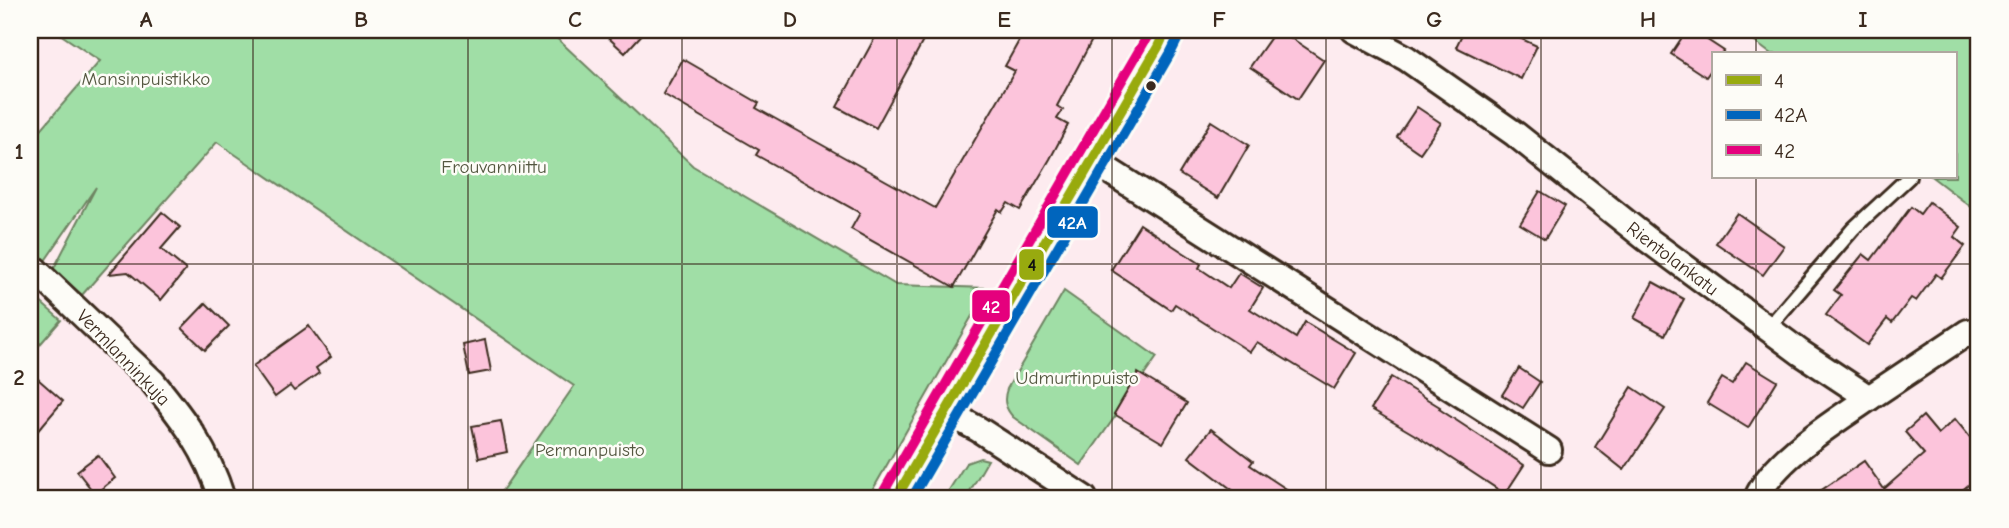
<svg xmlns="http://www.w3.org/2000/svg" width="2009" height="528" font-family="'Comic Neue',sans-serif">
  <rect width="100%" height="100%" fill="#fdebef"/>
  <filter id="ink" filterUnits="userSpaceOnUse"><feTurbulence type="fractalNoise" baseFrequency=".0143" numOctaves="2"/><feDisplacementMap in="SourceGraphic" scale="14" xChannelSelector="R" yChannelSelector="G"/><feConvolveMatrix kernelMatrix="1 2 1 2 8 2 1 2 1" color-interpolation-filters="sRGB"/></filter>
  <g filter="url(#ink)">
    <g fill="#a0dea6" stroke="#6e8462" stroke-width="2">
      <polygon points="54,30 548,30 693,166 896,285 988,288 868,498 497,498 574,386 217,142 82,295 53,270 96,187 42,265 30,253 30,142 100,61"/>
      <polygon points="1739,30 1979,30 1979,213 1932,177 1955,177 1955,54 1771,54"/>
      <path d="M1064 291 1157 357 1081 465 1013 417C1005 408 1003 400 1007 389Z"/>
      <polygon points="30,293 61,320 30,356"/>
      <polygon points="980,458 988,460 966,498 944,498 966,463"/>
    </g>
    <g fill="#fcc4db" stroke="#3b2a1e" stroke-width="2">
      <polygon points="600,30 646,30 625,53"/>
      <polygon points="879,30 929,30 876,128 837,107"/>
      <polygon points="1025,30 1086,30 1083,35 1092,40 1057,106 1063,110 1057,119 1068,125 1050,159 1020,210 1008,203 1002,212 998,209 954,287 851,229 860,213 756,155 759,150 663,94 683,59 759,103 756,108 935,208 1015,71 1005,66"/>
      <polygon points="1276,30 1279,30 1324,60 1298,99 1250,67"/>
      <polygon points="1464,30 1502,30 1537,46 1521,79 1456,47"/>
      <polygon points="1687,30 1692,30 1724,51 1722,54 1713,54 1713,67 1706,77 1671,54"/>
      <polygon points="1417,107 1441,123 1420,153 1397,137"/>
      <polygon points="1211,121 1249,145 1218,198 1179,174"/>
      <polygon points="1540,191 1565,206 1545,239 1520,224"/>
      <polygon points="1929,202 1961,227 1954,237 1965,246 1941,278 1936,274 1916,301 1911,298 1892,323 1887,319 1867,345 1826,315 1841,295 1834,290 1863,254 1871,260 1911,207 1920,214"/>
      <polygon points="162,212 180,227 161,249 186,270 161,300 128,272 109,274"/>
      <polygon points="1737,213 1784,246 1763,275 1716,243"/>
      <polygon points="1140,224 1201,264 1199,268 1229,288 1239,273 1263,288 1250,309 1296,338 1305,322 1356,353 1334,389 1257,342 1250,352 1175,304 1171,310 1111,270"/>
      <polygon points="1653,282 1684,299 1665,335 1634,318"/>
      <polygon points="206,303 229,326 205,350 182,328"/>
      <polygon points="309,326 331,357 316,368 319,373 294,391 290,386 275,397 253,366"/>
      <polygon points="485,340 491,371 469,375 463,345"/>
      <polygon points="1746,362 1777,381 1748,428 1707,403 1722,378 1732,384"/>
      <polygon points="1519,368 1540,382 1523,408 1502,395"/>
      <polygon points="30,372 63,401 30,440"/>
      <polygon points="1138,373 1187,403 1163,443 1114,414"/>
      <polygon points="1391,377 1440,407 1439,409 1524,465 1505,494 1420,438 1371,409"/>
      <polygon points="1632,387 1665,409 1624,470 1595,447"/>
      <polygon points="1923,416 1938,434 1955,419 1979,448 1979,476 1953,498 1810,498 1864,461 1884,489 1924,454 1905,432"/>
      <polygon points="501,421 507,452 479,458 472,426"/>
      <polygon points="1211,429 1253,461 1250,465 1300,498 1243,498 1189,457"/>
      <polygon points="98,455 115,478 95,494 77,471"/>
    </g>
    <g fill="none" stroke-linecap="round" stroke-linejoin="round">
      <defs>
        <polyline id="lane" points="1768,328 1853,229 1909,177"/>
        <g id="street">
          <path d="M1354 30 1406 58 1515 134 1647 239 1801 353 1869 398C1835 422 1773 459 1757 498"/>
          <polyline points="1092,160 1549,450"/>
          <path d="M30 265 153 382C184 420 207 450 222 498"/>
          <polyline points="1869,398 1968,332"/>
          <polyline points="946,412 978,429 1084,498"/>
        </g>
        <polyline id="secondary" points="896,498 1158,47 1166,30"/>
      </defs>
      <use href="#lane" stroke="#3b2a1e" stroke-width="18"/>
      <use href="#street" stroke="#3b2a1e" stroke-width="30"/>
      <use href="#secondary" stroke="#3b2a1e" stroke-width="40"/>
      <use href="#lane" stroke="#fdfcf7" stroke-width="12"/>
      <use href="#street" stroke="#fdfcf7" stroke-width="24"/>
      <use href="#secondary" stroke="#fdfcf7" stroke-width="35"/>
      <defs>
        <polyline id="bus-1" points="896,498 1158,47 1166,30"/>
        <polyline id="bus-2" points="912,498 1170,54 1179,36"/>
        <polyline id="bus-3" points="884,491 1151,30"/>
      </defs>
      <use href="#bus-1" stroke="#fdfcf7" stroke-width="16"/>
      <use href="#bus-2" stroke="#fdfcf7" stroke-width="16"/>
      <use href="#bus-3" stroke="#fdfcf7" stroke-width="16"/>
      <use href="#bus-1" stroke="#98aa0f" stroke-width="10"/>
      <use href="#bus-2" stroke="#0065bd" stroke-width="10"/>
      <use href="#bus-3" stroke="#e5007d" stroke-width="10"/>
    </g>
  </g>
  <path fill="none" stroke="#3b2a1e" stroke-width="2" stroke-opacity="0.55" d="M253 30V498M468 30V498M682 30V498M897 30V498M1112 30V498M1326 30V498M1541 30V498M1756 30V54M1756 177V498M30 264H1979"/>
  <circle fill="#3b2a1e" stroke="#fdfcf7" stroke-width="2.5" cx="1151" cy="86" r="6"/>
  <g text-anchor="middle" stroke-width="5" stroke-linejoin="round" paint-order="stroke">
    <g font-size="19" fill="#545740" stroke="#fdfcf7">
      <text x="146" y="85">Mansinpuistikko</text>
      <text x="494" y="173">Frouvanniittu</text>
      <text x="1077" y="384">Udmurtinpuisto</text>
      <text x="590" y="456">Permanpuisto</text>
    </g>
    <g font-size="19" fill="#3b2a1e" stroke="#fdfcf7">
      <text transform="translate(1673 258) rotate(37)" y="7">Rientolankatu</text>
      <text transform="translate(124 357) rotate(46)" y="7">Vermlanninkuja</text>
    </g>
  </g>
  <g stroke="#fdfcf7" stroke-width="2.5">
    <rect x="1046" y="205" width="53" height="34" rx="7" fill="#0065bd"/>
    <rect x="1018" y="248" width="27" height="33" rx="7" fill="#98aa0f"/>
    <rect x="971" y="289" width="40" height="34" rx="7" fill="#e5007d"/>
  </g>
  <g font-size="19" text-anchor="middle" font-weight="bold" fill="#fff">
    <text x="1072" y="229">42A</text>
    <text x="991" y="313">42</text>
  </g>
  <g font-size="19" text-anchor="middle" font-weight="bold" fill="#111">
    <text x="1032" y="271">4</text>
  </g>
  <rect width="2009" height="528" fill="none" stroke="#fdfcf7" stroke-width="77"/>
  <rect x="1712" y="52" width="245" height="126" fill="#fdfcf7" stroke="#afa8a0" stroke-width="2"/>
  <rect x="1726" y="75" width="35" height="10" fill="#98aa0f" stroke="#afa8a0" stroke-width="2"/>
  <text x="1774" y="88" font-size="21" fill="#3b2a1e">4</text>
  <rect x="1726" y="110" width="35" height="10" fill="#0065bd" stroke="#afa8a0" stroke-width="2"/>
  <text x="1774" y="122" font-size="21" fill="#3b2a1e">42A</text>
  <rect x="1726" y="145" width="35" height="10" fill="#e5007d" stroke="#afa8a0" stroke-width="2"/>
  <text x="1774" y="158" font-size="21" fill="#3b2a1e">42</text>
  <rect x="38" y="38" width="1932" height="452" fill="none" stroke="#3b2a1e" stroke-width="2.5"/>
  <g font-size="23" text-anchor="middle" font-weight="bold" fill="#3b2a1e">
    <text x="146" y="27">A</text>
    <text x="361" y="27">B</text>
    <text x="575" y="27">C</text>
    <text x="790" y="27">D</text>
    <text x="1004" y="27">E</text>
    <text x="1219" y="27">F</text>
    <text x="1434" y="27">G</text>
    <text x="1648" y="27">H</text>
    <text x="1863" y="27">I</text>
    <text x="19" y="159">1</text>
    <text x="19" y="385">2</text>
  </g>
</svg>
